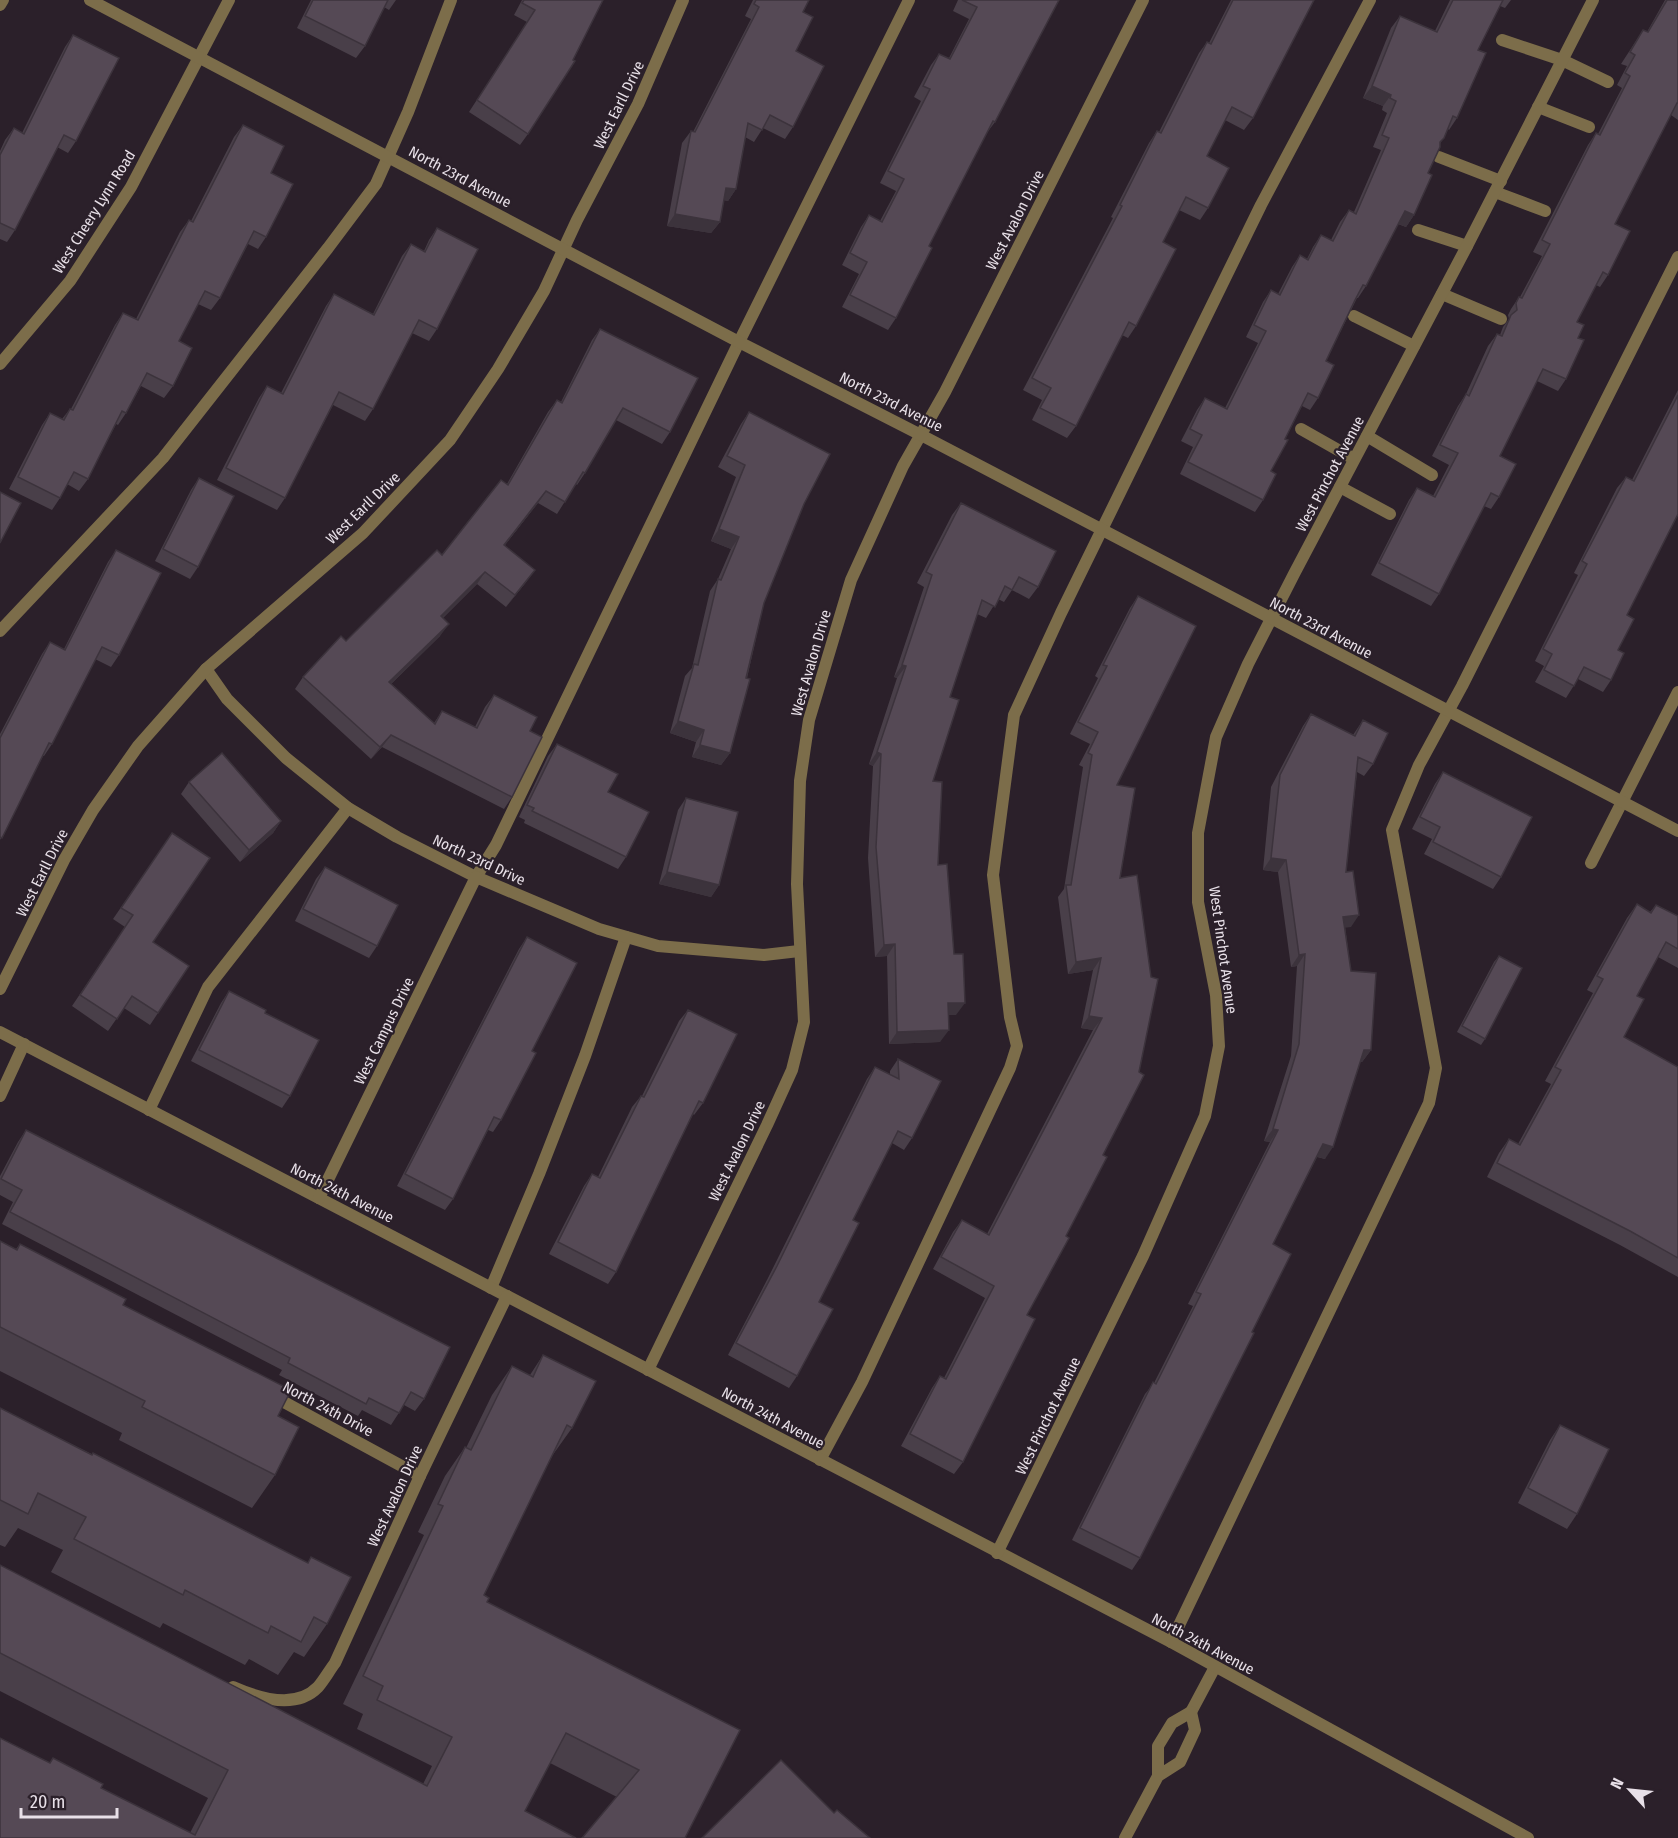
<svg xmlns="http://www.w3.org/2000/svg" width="1678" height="1838" font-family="'Fira Sans Condensed',sans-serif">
  <rect width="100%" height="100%" fill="#2b202a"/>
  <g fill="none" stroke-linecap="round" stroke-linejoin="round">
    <g stroke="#7c6d4a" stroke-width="12">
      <polyline points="0,5 3,0"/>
      <polyline points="1502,40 1562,60 1608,82"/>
      <polyline points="1538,107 1589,127"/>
      <polyline points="1439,157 1501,181"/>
      <polyline points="1495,192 1545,211"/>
      <polyline points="1418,230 1467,246"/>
      <polyline points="1442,294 1501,319"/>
      <polyline points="1354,316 1414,346"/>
      <polyline points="1301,429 1354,459"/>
      <polyline points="1367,436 1432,475"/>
      <polyline points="1340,487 1390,514"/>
      <polyline points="0,631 163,458 328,248 376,184 408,112 451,0"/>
      <polyline points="1591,863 1622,802"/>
      <polyline points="476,877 496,845 739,342 909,0"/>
      <polyline points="149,1110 208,987 348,808"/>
      <polyline points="491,1288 539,1174 585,1056 626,937"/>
      <polyline points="820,1460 862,1382 1010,1068 1017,1046 1010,1017 993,875 1014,715 1061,613 1261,205 1370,0"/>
      <polyline points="1171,1642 1429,1103 1436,1068 1392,830 1419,765 1462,686 1678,257"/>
      <polyline points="1191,1712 1215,1667"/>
      <polyline points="1125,1838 1158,1776 1158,1746 1172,1723 1191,1712 1195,1730 1180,1762 1158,1776"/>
    </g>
    <g stroke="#7c6d4a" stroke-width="12">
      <polyline points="0,364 70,281 131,187 229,0"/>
      <polyline points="206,669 227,699 286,758 348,808 397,837 476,877 599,929 658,946 764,955 799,951"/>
      <polyline points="1622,802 1678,692"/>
      <polyline points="0,989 64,860 93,810 138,746 206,669 363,533 450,440 498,369 544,291 577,220 638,104 683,0"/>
      <polyline points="0,1032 1171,1642 1528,1838"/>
      <polyline points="0,1096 24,1044"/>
      <polyline points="319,1198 476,877"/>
      <polyline points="648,1370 767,1125 792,1070 804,1022 797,884 800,781 809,720 851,580 903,466 945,392 1143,0"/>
      <polyline points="271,1395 420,1476"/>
      <polyline points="997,1553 1143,1256 1205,1116 1219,1046 1216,995 1198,902 1198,833 1216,737 1248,664 1294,574 1467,246 1593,0"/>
      <path d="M233 1687C258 1698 296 1710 318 1687 324 1680 329 1671 335 1663L420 1476 507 1296"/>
    </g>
    <polyline stroke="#7c6d4a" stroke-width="12" points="90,0 739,342 921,435 1678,831"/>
  </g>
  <g fill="#493f49">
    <polygon points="311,0 396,0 389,10 384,7 365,46 356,58 297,28"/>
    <polygon points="522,0 603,0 573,60 528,134 520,145 469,112 527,22 514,15"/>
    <polygon points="753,0 809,0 803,12 796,51 793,127 785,139 763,128 754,142 745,137 736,189 728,201 724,200 720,222 711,233 667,226 682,143 691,131 693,132 751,19 745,16"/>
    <polygon points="958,0 1059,0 995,122 986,134 929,246 896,318 888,330 842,307 859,274 842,265 861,227 869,215 880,221 896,191 880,183 921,101 914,97 931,65 939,54 949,58 969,19 953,11"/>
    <polygon points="1231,0 1314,0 1253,118 1244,130 1225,120 1207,156 1208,208 1200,220 1179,210 1163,242 1136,326 1128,338 1122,335 1076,426 1067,438 1032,420 1042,400 1023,390 1113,218 1111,217 1149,143 1157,131 1159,132 1199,53 1207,42 1209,43"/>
    <polygon points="1450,0 1511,0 1505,8 1500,6 1478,50 1457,118 1449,130 1448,129 1440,144 1428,173 1414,215 1406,227 1398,224 1366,286 1358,298 1357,298 1326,361 1318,398 1310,410 1302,406 1285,439 1271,471 1263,500 1255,512 1180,474 1193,447 1181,441 1197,410 1205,398 1225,408 1258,343 1246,337 1263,302 1271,290 1278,294 1292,267 1300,255 1307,259 1313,247 1321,235 1331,240 1340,222 1349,210 1354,212 1381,150 1373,147 1387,113 1382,110 1383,106 1363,98 1391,28 1400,16 1435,31"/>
    <polygon points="1665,0 1678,0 1678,120 1671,115 1615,224 1608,275 1600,287 1596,285 1577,322 1578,338 1566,379 1558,391 1537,381 1500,456 1499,497 1491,509 1484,506 1439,594 1431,606 1371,575 1409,500 1417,488 1433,496 1449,465 1432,456 1458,406 1466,394 1488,346 1497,334 1500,335 1503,327 1509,319 1508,315 1511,309 1519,297 1520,297 1542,256 1533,252 1588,145 1596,133 1598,134 1622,88 1617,85 1627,66 1621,64 1643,30 1647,32"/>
    <polygon points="73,35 76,141 68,153 57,147 15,230 7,242 0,239 0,151 5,140 14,128 22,133 65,47"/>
    <polygon points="243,125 271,173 266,237 258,249 248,244 220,298 211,310 198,304 179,341 173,386 164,398 141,386 126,413 118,425 116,424 88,479 79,491 67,484 60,498 52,510 9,489 42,425 50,413 62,419 70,409 71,409 115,325 123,313 136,319 180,232 189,220 191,221 234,137"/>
    <polygon points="437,228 437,329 429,341 412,333 373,409 365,421 333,405 285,498 277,510 217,480 259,398 267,386 281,393 326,306 334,294 373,314 402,256 411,244 424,251 429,240"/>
    <polygon points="600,329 670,432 662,444 616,420 585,473 577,485 576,484 557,514 538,503 505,545 527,581 506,607 477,584 443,618 440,636 391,684 434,723 442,711 475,727 485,707 494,695 530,731 512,797 504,809 382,747 371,759 295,689 303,677 346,641 442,555 507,484 548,412 557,400 561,402 592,340"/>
    <polygon points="1678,390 1678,514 1627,615 1611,680 1603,692 1578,679 1566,698 1535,682 1544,666 1535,661 1578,575 1574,573 1617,488 1626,477 1632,480"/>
    <polygon points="749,412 804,504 764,603 730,753 721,765 692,757 696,742 670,733 685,676 692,668 710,591 718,579 731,549 711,541 736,477 718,467 741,424"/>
    <polygon points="199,478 198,567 190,579 155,561 191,490"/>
    <polygon points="961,503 1038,587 1029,599 1012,590 1004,602 998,599 986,618 977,614 950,697 933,781 938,865 956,1015 948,1015 940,1042 889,1044 887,956 875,957 868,858 873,766 869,764 897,678 894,677 924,587 917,583 952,515"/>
    <polygon points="116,550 119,655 111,667 95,659 52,744 44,756 43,756 0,840 0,734 42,654 50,642 64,649 108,562"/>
    <polygon points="1138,596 1117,785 1120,878 1103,1155 1027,1315 963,1462 954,1474 901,1446 932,1388 940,1376 944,1378 985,1298 933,1269 953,1232 962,1220 987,1234 1093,1030 1081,1028 1093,970 1068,974 1058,897 1064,889 1083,767 1079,765 1090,744 1070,734 1098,678 1095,676 1130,608"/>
    <polygon points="1311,714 1353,735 1363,720 1373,764 1364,776 1357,772 1346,872 1351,927 1345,927 1351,971 1371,1050 1362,1062 1360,1062 1325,1159 1317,1157 1273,1244 1252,1332 1140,1558 1132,1570 1072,1540 1145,1394 1154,1383 1193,1306 1188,1304 1270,1142 1264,1141 1291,1056 1297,966 1291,967 1278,872 1263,870 1271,787 1303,726"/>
    <polygon points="557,744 608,792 626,857 618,869 524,823 525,820 519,817 548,756"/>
    <polygon points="1443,772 1501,877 1493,889 1424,854 1432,839 1412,829 1435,784"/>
    <polygon points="189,782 281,821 273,833 240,862 181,794"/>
    <polygon points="686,798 719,885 711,897 659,884 678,810"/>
    <polygon points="172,833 153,942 158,1013 150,1025 124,1008 108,1031 72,1006 125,927 113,919"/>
    <polygon points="325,867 377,946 369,958 295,921 316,879"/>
    <polygon points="1637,904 1650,912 1656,905 1678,916 1678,968 1658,957 1637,996 1624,1037 1678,1067 1678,1277 1620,1245 1487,1177 1499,1153 1509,1139 1518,1144 1551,1084 1545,1081 1593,993 1587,990 1627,918"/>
    <polygon points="527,937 532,1051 501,1120 493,1132 488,1130 453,1199 445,1210 397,1186 519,949"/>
    <polygon points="1499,956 1485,1039 1481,1045 1457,1032 1494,962"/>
    <polygon points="229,991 265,1013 290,1096 282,1108 191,1061 221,1003"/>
    <polygon points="688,1010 703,1103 694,1115 693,1114 616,1272 608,1284 549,1254 584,1186 592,1174 598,1177 632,1107 641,1096 642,1096 679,1021"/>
    <polygon points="898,1059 912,1138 904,1150 892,1143 853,1220 819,1302 797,1376 789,1388 728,1355 768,1278 867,1079 875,1067 890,1075 890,1071"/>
    <polygon points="26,1130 424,1399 415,1411 404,1405 391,1425 362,1410 358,1416 279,1375 282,1370 2,1224 13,1202 0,1195 0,1176 18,1142"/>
    <polygon points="0,1241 16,1249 20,1244 123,1305 278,1416 275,1475 252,1508 119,1440 122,1433 0,1371"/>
    <polygon points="543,1355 572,1428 552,1456 484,1595 487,1602 740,1730 617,1797 550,1763 525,1811 576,1838 0,1838 53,1758 101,1788 190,1833 208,1798 0,1691 0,1565 423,1784 432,1766 357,1729 363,1714 343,1704 424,1535 418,1532 445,1476 465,1447 466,1448 492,1395 512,1366 530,1375"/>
    <polygon points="0,1408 308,1563 311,1557 327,1624 304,1657 294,1652 278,1675 249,1659 245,1665 163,1623 160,1628 51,1572 63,1550 18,1528 5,1547 0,1545"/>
    <polygon points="1560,1425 1577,1514 1567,1529 1518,1503 1550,1440"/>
  </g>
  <g fill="#3c333c">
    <polygon points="1372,86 1391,95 1383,106 1363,98"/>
    <polygon points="726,188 736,189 728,201 718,199"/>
    <polygon points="1405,211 1414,215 1406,227 1396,223"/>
    <polygon points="675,214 720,222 711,233 667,226"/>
    <polygon points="546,491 538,503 496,556 504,545"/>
    <polygon points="719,529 739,537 731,549 711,541"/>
    <polygon points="535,570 527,581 506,607 515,595"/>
    <polygon points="485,572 477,584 432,628 441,616"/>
    <polygon points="449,624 440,636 381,694 389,682"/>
    <polygon points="902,665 906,666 897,678 894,677"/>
    <polygon points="678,721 704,730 696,742 670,733"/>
    <polygon points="391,735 382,747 371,759 380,747"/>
    <polygon points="700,745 730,753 721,765 692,757"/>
    <polygon points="877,752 881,754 873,766 869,764"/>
    <polygon points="281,821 273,833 240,862 249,850"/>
    <polygon points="1271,858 1286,860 1278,872 1263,870"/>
    <polygon points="667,872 719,885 711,897 659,884"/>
    <polygon points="1359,915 1351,927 1335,929 1343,917"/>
    <polygon points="895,944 887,956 875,957 884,945"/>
    <polygon points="1305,954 1297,966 1291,967 1299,955"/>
    <polygon points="1101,958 1093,970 1068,974 1076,962"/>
    <polygon points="948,1003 965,1003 956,1015 940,1015"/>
    <polygon points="1089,1016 1102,1018 1093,1030 1081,1028"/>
    <polygon points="949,1030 940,1042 889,1044 897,1032"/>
    <polygon points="1364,1050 1371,1050 1362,1062 1356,1062"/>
    <polygon points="1273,1129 1278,1130 1270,1142 1264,1141"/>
    <polygon points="1323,1144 1333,1147 1325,1159 1315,1156"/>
  </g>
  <g fill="#554955" stroke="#3c333c" stroke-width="1.5">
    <polygon points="313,0 388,0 365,46 305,16"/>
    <polygon points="524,0 603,0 573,60 575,61 528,134 477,100 535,10 522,3"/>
    <polygon points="756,0 809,0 803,12 813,17 796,51 824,66 793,127 770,115 762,130 748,123 736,189 726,188 720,222 675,214 691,131 695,132 759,7 754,4"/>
    <polygon points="962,0 1059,0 995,122 993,121 929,246 932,248 896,318 850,295 867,262 850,253 869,215 882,222 904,179 888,171 930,89 923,86 939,54 950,59 977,7"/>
    <polygon points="1233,0 1314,0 1253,118 1232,107 1207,156 1229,168 1208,208 1186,197 1163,242 1176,249 1136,326 1129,322 1076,426 1040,408 1051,388 1032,378 1122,206 1120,205 1157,131 1161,133 1207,42 1211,44"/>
    <polygon points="1453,0 1503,0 1478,50 1486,53 1457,118 1453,116 1444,138 1440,142 1440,147 1428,173 1432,175 1414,215 1405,211 1366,286 1363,285 1355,300 1326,361 1334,365 1318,398 1308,393 1285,439 1288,440 1271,471 1276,474 1263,500 1188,462 1202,435 1190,429 1205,398 1227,409 1266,331 1254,325 1271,290 1280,295 1300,255 1308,260 1321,235 1333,241 1349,210 1356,214 1389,138 1382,135 1396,101 1390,98 1391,95 1372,86 1400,16 1437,32"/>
    <polygon points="1667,0 1678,0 1678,103 1677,103 1615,224 1630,231 1608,275 1603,272 1577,322 1584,325 1578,338 1584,340 1566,379 1543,369 1500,456 1516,464 1499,497 1491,493 1439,594 1379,563 1417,488 1435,497 1458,453 1440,445 1466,394 1469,396 1497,334 1502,336 1511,315 1517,310 1516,303 1519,297 1522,298 1550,244 1542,240 1596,133 1600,135 1630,76 1625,73 1635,55 1630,52 1643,30 1648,32"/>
    <polygon points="73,35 119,58 76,141 64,135 15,230 0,223 0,155 14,128 24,134"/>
    <polygon points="243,125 284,146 271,173 293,184 266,237 254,231 220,298 205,291 179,341 192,348 173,386 147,373 126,413 122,411 88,479 74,472 60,498 18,477 50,413 64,420 70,409 73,410 123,313 138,320 189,220 193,222"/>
    <polygon points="437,228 478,249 437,329 419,320 373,409 339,392 285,498 226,468 267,386 283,394 334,294 374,315 411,244 425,252"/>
    <polygon points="600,329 698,378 670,432 623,408 585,473 583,472 565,502 546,491 504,545 535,570 515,595 485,572 441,616 449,624 389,682 435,724 442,711 477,728 494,695 537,717 530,731 542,737 512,797 391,735 380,747 303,677 341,636 346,641 437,550 442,555 501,480 508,485 557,400 562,403"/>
    <polygon points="1678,395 1678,514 1627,615 1634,619 1618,650 1624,653 1611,680 1584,667 1574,686 1544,670 1552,654 1543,649 1587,564 1582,561 1626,477 1634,481"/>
    <polygon points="749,412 830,454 804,504 764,603 746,678 750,679 730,753 700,745 704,730 678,721 694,664 698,665 718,579 721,580 739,537 719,529 745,465 727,456"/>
    <polygon points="199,478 234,496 198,567 163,549"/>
    <polygon points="0,492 21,503 0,543"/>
    <polygon points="961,503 1056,551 1038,587 1019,577 1012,590 1005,586 995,607 982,600 950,697 959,700 933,781 942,782 938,865 947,864 954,954 963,954 965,1003 948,1003 949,1030 897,1032 895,944 884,945 876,847 881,754 877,752 906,666 902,665 932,575 926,572"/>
    <polygon points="116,550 161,573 119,655 102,647 52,744 49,743 2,838 0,837 0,738 50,642 65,650"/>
    <polygon points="1138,596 1196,626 1117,785 1135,788 1120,878 1137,875 1151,977 1158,979 1139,1072 1144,1075 1103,1155 1107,1157 1066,1236 1069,1238 1027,1315 1035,1319 963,1462 910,1434 940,1376 946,1379 994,1286 941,1257 962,1220 989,1235 1102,1018 1089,1016 1101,958 1076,962 1066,885 1071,885 1092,755 1088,753 1098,732 1078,722 1107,666 1103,665"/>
    <polygon points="1311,714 1355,736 1363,720 1388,733 1373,764 1358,757 1346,872 1353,871 1359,915 1343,917 1351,971 1376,973 1371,1050 1364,1050 1333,1147 1323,1144 1273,1244 1291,1254 1252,1332 1254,1333 1140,1558 1080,1528 1153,1382 1156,1384 1201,1294 1196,1292 1278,1130 1273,1129 1299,1044 1305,954 1299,955 1286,860 1271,858 1280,775"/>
    <polygon points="557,744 618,774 608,792 649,812 626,857 532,811 534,808 527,805"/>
    <polygon points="222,753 281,821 249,850 189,782"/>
    <polygon points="1443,772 1532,817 1501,877 1433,842 1440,827 1420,817"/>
    <polygon points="686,798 738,812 719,885 667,872"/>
    <polygon points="172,833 210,858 153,942 189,966 158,1013 132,996 117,1019 80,995 133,915 121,908"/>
    <polygon points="325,867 398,905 377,946 303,909"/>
    <polygon points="1637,904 1651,913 1656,905 1678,916 1678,949 1666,942 1637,996 1644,999 1624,1037 1678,1067 1678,1258 1630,1231 1497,1163 1509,1139 1520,1145 1561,1070 1555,1067 1603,979 1597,976"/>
    <polygon points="527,937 577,963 532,1051 536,1053 501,1120 494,1117 453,1199 405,1174"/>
    <polygon points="1499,956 1522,968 1485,1039 1462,1026"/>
    <polygon points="229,991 266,1010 265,1013 319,1040 290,1096 199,1050"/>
    <polygon points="688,1010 737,1034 703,1103 699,1101 616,1272 558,1242 592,1174 600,1178 641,1096 644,1097"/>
    <polygon points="898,1059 941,1081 912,1138 898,1131 853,1220 859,1223 819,1302 833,1309 797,1376 736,1343 777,1266 875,1067 899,1079"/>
    <polygon points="26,1130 450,1347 424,1399 411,1392 399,1413 369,1398 366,1404 288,1363 290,1358 10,1212 22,1190 1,1179"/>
    <polygon points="0,1241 17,1250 20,1244 126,1299 123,1305 291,1390 278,1416 299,1427 275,1475 142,1407 145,1401 0,1327"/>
    <polygon points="543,1355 596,1381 572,1428 567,1425 484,1595 489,1598 487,1602 740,1730 685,1838 582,1838 639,1770 566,1733 525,1811 576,1838 0,1838 0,1738 50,1763 53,1758 103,1784 101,1788 195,1835 228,1770 0,1653 0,1565 427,1786 452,1737 377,1700 383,1686 363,1676 443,1506 438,1504 465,1447 471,1450 512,1366 533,1377"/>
    <polygon points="0,1408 92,1455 93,1453 308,1563 311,1557 351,1577 327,1624 314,1617 301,1642 271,1626 268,1633 185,1590 183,1595 74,1539 86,1517 38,1493 28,1514 0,1500"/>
    <polygon points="1560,1425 1609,1449 1577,1514 1528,1488"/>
    <polygon points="781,1760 834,1813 837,1810 870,1838 702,1838"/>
  </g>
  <g text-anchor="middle" stroke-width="4.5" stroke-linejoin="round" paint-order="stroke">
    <g font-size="15" fill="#e8e0e8" stroke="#2b202a">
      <text transform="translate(619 105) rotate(-64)" y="5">West Earll Drive</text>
      <text transform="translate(460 177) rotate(28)" y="5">North 23rd Avenue</text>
      <text transform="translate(94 212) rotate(-58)" y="5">West Cheery Lynn Road</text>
      <text transform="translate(1015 220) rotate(-63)" y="5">West Avalon Drive</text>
      <text transform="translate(891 402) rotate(27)" y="5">North 23rd Avenue</text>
      <text transform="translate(1330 474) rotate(-62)" y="5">West Pinchot Avenue</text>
      <text transform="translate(363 508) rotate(-44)" y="5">West Earll Drive</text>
      <text transform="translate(1321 628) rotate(28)" y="5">North 23rd Avenue</text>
      <text transform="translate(811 663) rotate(-74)" y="5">West Avalon Drive</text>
      <text transform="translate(479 860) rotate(25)" y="5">North 23rd Drive</text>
      <text transform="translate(42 873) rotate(-63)" y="5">West Earll Drive</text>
      <text transform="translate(1223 950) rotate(82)" y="5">West Pinchot Avenue</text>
      <text transform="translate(384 1031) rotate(-64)" y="5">West Campus Drive</text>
      <text transform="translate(737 1151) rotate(-64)" y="5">West Avalon Drive</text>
      <text transform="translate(342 1193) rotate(27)" y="5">North 24th Avenue</text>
      <text transform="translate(328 1409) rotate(28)" y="5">North 24th Drive</text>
      <text transform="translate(1048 1416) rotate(-64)" y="5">West Pinchot Avenue</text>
      <text transform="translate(773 1418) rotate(28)" y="5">North 24th Avenue</text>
      <text transform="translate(395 1496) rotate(-65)" y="5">West Avalon Drive</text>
      <text transform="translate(1203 1644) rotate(28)" y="5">North 24th Avenue</text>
    </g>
  </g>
  <g transform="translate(1630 1790) rotate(297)" stroke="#2b202a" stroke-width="4.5" paint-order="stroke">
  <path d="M0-4.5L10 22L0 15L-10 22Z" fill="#e8e0e8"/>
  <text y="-9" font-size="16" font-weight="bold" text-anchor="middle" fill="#e8e0e8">N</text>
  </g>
  <path d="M21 1808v9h96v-9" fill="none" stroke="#e8e0e8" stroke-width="3"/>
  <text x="30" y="1808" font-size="18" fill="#e8e0e8" stroke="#2b202a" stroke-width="4.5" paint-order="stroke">20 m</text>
</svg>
